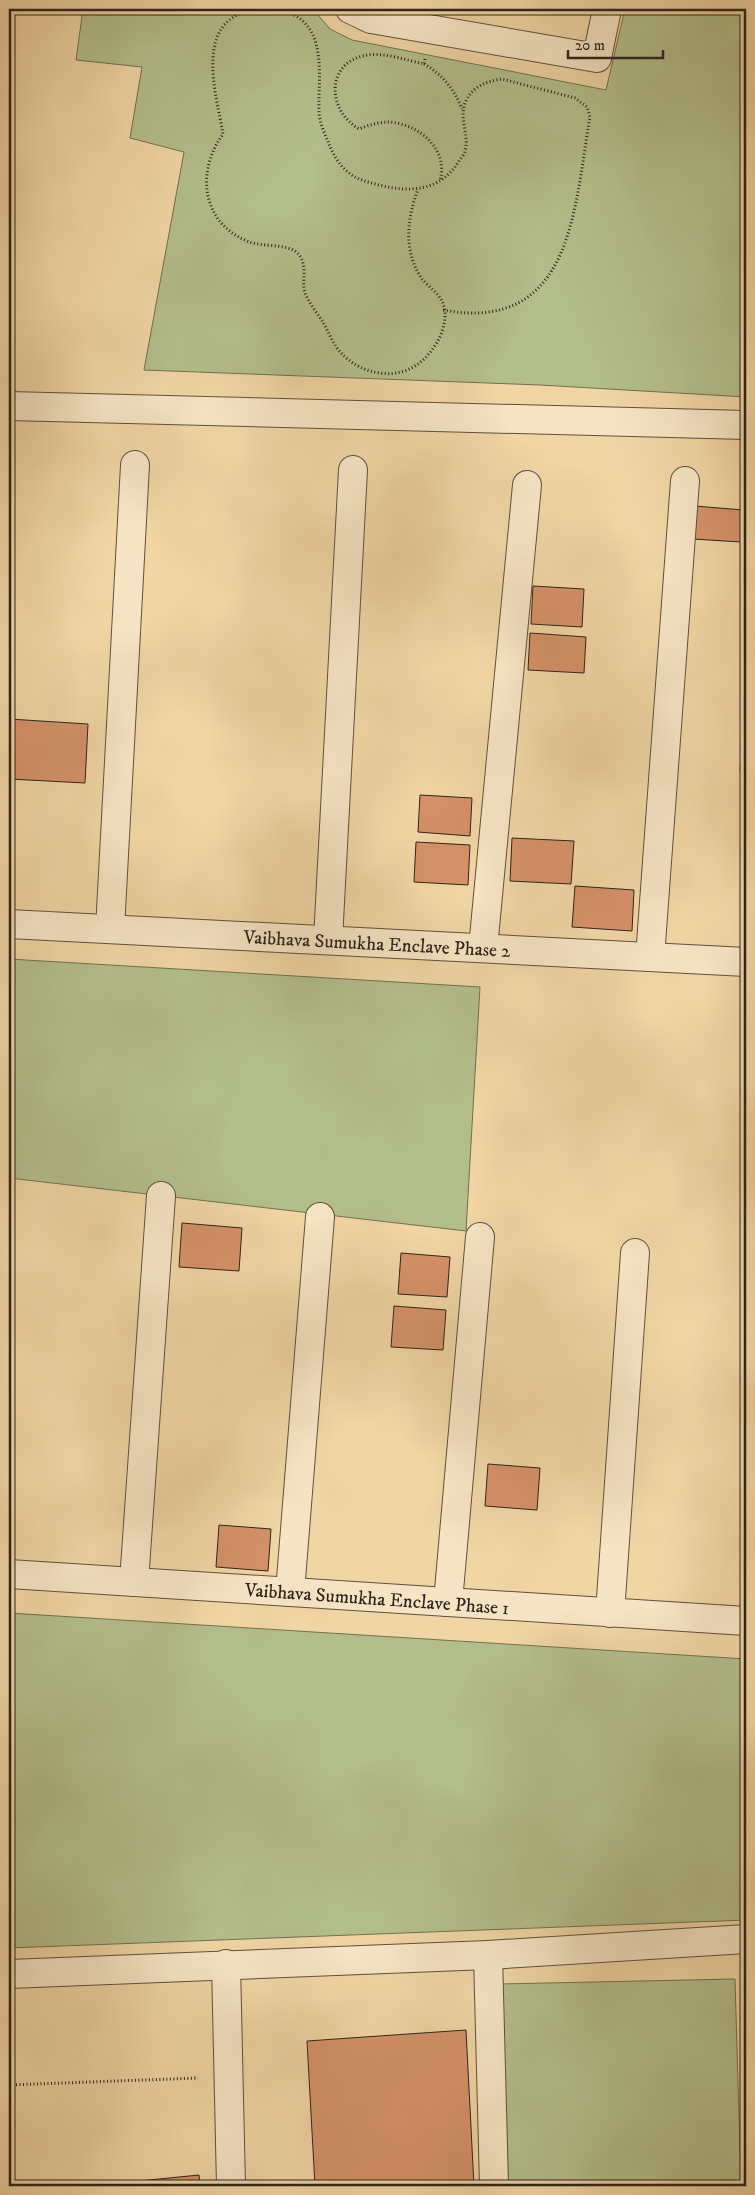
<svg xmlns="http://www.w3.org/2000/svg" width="755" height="2195" font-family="'IM FELL DW Pica',serif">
  <rect width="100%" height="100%" fill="#f1d5a5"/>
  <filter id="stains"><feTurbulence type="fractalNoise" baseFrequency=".004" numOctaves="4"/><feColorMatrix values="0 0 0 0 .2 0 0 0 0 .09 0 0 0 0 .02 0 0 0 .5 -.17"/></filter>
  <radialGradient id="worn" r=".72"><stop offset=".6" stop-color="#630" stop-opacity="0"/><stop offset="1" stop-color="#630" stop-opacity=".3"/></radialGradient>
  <g fill="#b3be8b" stroke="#707052">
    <polygon points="83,9 313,9 330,29 352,40 606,90 625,9 746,9 746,397 540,385 144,370 184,152 130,138 142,67 76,60"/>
    <polygon points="9,959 480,987 466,1231 9,1178"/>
    <polygon points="9,1613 746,1659 746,1920 9,1948"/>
    <polygon points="735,1979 741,2186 504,2186 499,1984"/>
  </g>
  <g fill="#d59269" stroke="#2e231a">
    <polygon points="695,506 743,510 741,542 693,539"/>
    <polygon points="533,586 584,589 582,627 531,624"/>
    <polygon points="530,633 586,637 584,673 528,670"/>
    <polygon points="746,680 746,718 744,718"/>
    <polygon points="9,719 88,724 85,783 9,779"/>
    <polygon points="743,732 746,732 746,771 740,771"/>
    <polygon points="420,795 472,798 470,836 418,832"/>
    <polygon points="512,838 574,841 571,884 510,881"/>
    <polygon points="416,842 470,845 468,885 414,882"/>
    <polygon points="575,886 634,890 632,931 572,927"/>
    <polygon points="182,1223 242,1228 239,1271 179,1267"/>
    <polygon points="401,1253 450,1257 447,1297 398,1294"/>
    <polygon points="394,1306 446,1310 443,1350 391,1347"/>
    <polygon points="488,1464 540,1468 537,1510 485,1506"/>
    <polygon points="219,1525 271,1529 268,1571 216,1567"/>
    <polygon points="466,2030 474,2186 315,2186 307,2041"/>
    <polygon points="199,2175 200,2186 89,2186"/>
    <polygon points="70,2182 73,2186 9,2186"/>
  </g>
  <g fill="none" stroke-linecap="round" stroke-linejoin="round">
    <defs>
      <g id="minor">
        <polyline points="350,9 371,19 597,58 607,9"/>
        <polyline points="9,406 746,425"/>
        <polyline points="9,924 746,962"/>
        <polyline points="110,929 135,465"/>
        <polyline points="328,940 353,470"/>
        <polyline points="483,948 527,485"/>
        <polyline points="650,957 685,481"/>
        <polyline points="9,1574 746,1621"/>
        <polyline points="134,1582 161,1196"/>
        <polyline points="290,1592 320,1217"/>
        <polyline points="448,1602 480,1237"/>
        <polyline points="610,1613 635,1253"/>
        <polyline points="488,1955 494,2186"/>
        <polyline points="226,1964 231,2186"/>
        <polyline points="9,1974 488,1955 746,1939"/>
      </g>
    </defs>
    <use href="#minor" stroke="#5f503d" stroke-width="30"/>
    <g stroke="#2e231a" stroke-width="3" stroke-dasharray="1 2.5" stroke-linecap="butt">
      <path d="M256 9C192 19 216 92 223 134 196 171 201 222 247 241 261 248 291 242 300 256 308 269 301 282 305 293 309 303 317 313 323 322 328 331 333 344 340 352 359 373 393 382 418 364 435 352 452 323 442 301 439 294 428 286 422 279 403 252 407 218 418 189"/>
      <path d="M274 9C330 17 318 71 319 111 319 122 325 134 329 144 333 154 339 165 348 172 357 180 368 182 379 185 410 193 441 191 459 161 461 158 465 154 465 151 470 134 457 116 467 99 474 86 487 81 502 79L575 98 587 107 590 117C574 208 573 334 443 310"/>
      <path d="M425 59 424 64C406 60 381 51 363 56 325 65 328 111 359 129 369 125 379 122 389 122 419 124 449 149 440 181"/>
      <path d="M424 64C443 75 454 89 462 109"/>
      <polyline points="9,2015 14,2129"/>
      <polyline points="9,2085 198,2078"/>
    </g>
    <use href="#minor" stroke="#f6e4c4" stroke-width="28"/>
  </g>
  <g text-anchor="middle" stroke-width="4" stroke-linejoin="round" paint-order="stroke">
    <g font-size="19" fill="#2e231a" stroke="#f6e4c4">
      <text transform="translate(377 943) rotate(3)" y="7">Vaibhava Sumukha Enclave Phase 2</text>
      <text transform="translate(377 1598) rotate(4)" y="7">Vaibhava Sumukha Enclave Phase 1</text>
    </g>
  </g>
  <rect width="755" height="2195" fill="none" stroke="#f1d5a5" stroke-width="30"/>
  <rect x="10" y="10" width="735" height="2175" fill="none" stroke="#2e231a" stroke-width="2.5"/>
  <rect x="15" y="15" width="725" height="2165" fill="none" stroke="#2e231a"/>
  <path d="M568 50v8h95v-8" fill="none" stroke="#2e231a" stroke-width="2.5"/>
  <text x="575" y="50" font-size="15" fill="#2e231a" stroke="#f6e4c4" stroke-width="4" paint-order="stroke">20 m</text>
  <rect width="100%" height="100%" filter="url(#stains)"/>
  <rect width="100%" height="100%" fill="url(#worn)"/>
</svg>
